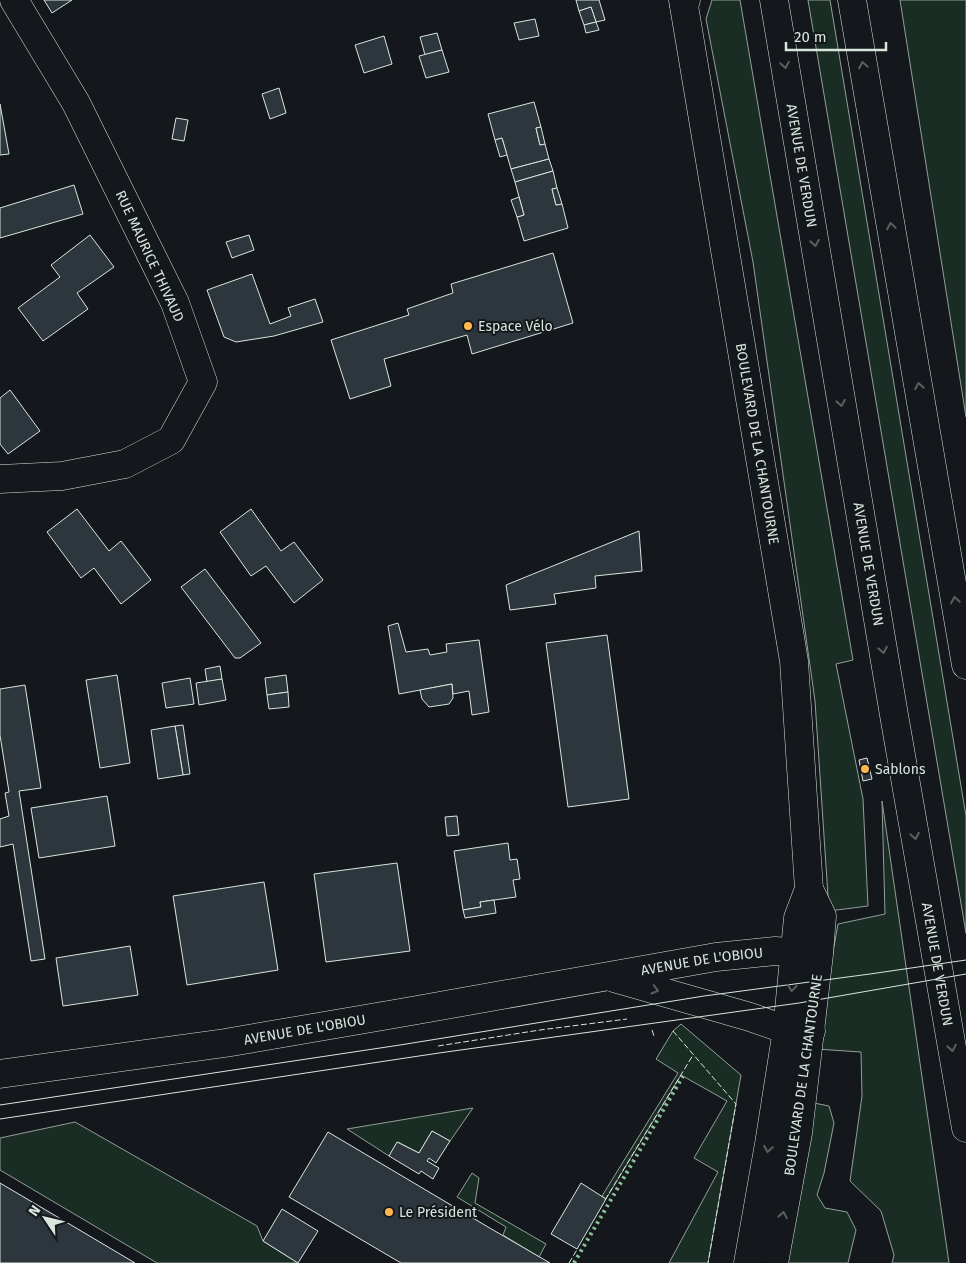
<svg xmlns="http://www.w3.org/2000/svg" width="966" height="1263" font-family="'Fira Sans',sans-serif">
  <rect width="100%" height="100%" fill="#14181c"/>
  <g fill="#1a2d24" stroke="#939e99">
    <polygon points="712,0 740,0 853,660 836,664 863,799 868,906 829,911 815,701 753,262 706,19"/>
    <polygon points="808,0 830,0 966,816 966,933"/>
    <polygon points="900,0 966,0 966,417"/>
    <polygon points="882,801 949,1263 892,1263 894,1255 881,1211 850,1181 862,1096 861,1052 816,1049 838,924 885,914"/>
    <polygon points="681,1024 741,1075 708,1263 669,1263 718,1172 694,1158 727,1101 681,1075 606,1199 602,1196 678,1073 656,1059 673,1031"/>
    <polygon points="814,1103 829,1106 834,1123 824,1173 817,1195 825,1208 847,1212 856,1230 848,1263 776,1263"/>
    <polygon points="473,1108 450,1141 432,1131 419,1153 398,1142 389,1156 347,1129"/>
    <polygon points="75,1122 257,1226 263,1241 298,1263 157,1263 0,1170 0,1138"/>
    <polygon points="472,1173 479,1178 475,1203 546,1244 539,1257 503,1235 506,1227 457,1197"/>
  </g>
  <g fill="#2c363c" stroke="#d8e6dc">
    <polygon points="44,0 72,0 52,13"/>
    <polygon points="576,0 599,0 605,20 596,22 591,7 579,11"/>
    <polygon points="591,7 596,22 584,25 579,11"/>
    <polygon points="535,19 539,36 519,40 514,23"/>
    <polygon points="596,22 599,30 586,33 584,25"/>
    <polygon points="437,33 442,50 425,55 420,37"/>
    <polygon points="384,36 392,64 364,73 355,45"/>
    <polygon points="442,50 449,72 426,78 419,56"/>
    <polygon points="279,88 286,113 270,119 262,94"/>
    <polygon points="534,102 541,127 536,128 540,145 545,144 549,159 511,169 502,138 495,140 488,114"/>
    <polygon points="0,104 9,154 0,155"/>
    <polygon points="176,118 188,120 184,141 172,139"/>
    <polygon points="541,127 545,144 540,145 536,128"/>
    <polygon points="502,138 507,155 500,157 495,140"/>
    <polygon points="549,159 553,171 515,182 511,169"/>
    <polygon points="553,171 557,188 552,189 556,205 562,204 568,228 524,241 517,217 524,215 515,182"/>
    <polygon points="74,185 83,214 0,238 0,208"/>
    <polygon points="557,188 562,204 556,205 552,189"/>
    <polygon points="519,197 524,215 517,217 511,200"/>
    <polygon points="90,235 114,267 77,293 88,309 43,341 18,308 60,277 51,265"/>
    <polygon points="249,235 254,250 232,258 226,242"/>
    <polygon points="553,253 573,323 472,354 467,335 384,359 391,386 350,399 331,340 409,315 407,309 453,293 451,284"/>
    <polygon points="252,274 270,324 291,316 288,308 315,299 323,322 274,336 236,342 224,337 207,290"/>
    <polygon points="10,390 40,431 8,454 0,444 0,398"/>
    <polygon points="77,509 109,551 121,541 151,580 121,604 94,568 81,578 47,532"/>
    <polygon points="251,509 281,551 294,542 323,580 294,603 266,566 251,576 220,532"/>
    <polygon points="639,531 642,571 595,576 596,588 554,594 556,604 510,610 506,585"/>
    <polygon points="205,569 261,643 240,658 235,658 181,587"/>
    <polygon points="398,623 406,652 428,649 430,655 447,652 446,644 479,640 489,712 472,715 469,691 453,694 452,684 399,694 388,626"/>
    <polygon points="607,635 629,799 568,807 546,643"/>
    <polygon points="220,666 222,679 207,682 205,669"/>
    <polygon points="117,675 130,763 100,768 86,680"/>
    <polygon points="286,675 288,692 267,695 265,678"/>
    <polygon points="190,678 194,704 166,708 162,683"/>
    <polygon points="222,679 226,700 199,705 196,683"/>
    <polygon points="452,684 453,698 449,704 429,707 422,699 420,690"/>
    <polygon points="25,685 41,788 19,791 45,959 31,961 13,844 0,847 0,819 9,816 5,793 9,792 0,735 0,689"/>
    <polygon points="288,692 289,707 269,709 267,695"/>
    <polygon points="183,725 190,774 183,775 175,726"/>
    <polygon points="175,726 183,775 158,779 151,730"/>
    <polygon points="867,758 872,779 863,781 859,760"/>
    <polygon points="107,796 115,846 39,858 31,808"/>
    <polygon points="457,816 459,835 447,836 445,817"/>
    <polygon points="508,843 510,860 517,859 520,879 513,880 516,897 480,902 481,907 463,910 454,851"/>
    <polygon points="397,863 410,951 326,962 314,874"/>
    <polygon points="264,882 278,970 187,985 173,896"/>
    <polygon points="494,900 496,913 465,918 463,910 481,907 480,902"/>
    <polygon points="130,946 138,995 63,1006 56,958"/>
    <polygon points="432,1131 450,1141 436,1163 429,1158 427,1161 439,1168 433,1179 421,1171 419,1174 389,1156 397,1142 419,1153"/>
    <polygon points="328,1132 488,1227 550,1263 401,1263 289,1197"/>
    <polygon points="0,1183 66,1222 135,1263 0,1263"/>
    <polygon points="581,1183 606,1199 577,1249 551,1234"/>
    <polygon points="282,1209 318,1231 298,1263 263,1241"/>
  </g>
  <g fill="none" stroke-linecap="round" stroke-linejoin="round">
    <defs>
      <g id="street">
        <polyline points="0,479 62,476 125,464 171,440 203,382 175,303 119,190 76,103 14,0"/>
        <polyline points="614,978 750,1017 787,1030 811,1031"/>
        <path id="s1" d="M0 1074 225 1043 406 1012 716 957 775 951 818 954"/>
      </g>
      <g id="secondary">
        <path id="s2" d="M683 0 794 661 809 889 822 916 819 954 798 1133 774 1263"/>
        <polyline points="748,1263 769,1144 787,1030 798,918 809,889"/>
      </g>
      <g id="primary">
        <path id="s3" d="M774 0 894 715 966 1128"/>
        <polyline points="852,0 966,665"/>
        <polyline points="684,5 686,0"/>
      </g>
    </defs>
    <use href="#street" stroke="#d8e6dc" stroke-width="29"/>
    <use href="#secondary" stroke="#d8e6dc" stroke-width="29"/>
    <use href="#primary" stroke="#d8e6dc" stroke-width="29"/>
    <use href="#street" stroke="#14181c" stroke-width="28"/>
    <use href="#secondary" stroke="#14181c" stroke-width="28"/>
    <use href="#primary" stroke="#14181c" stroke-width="28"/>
    <g stroke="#d8e6dc" stroke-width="1">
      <polyline points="0,1105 400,1045 704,996 870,974 966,960"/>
      <polyline points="0,1119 439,1053 799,1003 966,974"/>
    </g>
    <polyline stroke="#8ac095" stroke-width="4" stroke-dasharray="2.5 4" stroke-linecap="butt" points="574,1263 683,1076"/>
    <g stroke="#d8e6dc" stroke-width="1" stroke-dasharray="6 2.5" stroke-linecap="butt">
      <polyline points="652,1030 654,1036"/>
      <polyline points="673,1031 736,1104 708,1263"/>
      <polyline points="438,1046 540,1030 627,1019"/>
      <polyline points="605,1200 693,1055"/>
      <polyline points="569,1263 578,1248"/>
    </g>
  </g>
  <defs><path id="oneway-chevron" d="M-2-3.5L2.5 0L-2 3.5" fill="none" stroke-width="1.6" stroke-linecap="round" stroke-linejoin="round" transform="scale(1.25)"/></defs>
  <g stroke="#59605f">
    <use href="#oneway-chevron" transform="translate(785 65) rotate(80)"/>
    <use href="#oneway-chevron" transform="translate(863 65) rotate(-100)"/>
    <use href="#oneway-chevron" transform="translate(891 226) rotate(-100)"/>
    <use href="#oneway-chevron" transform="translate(815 243) rotate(80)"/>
    <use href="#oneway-chevron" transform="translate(919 386) rotate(-100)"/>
    <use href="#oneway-chevron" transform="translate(841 403) rotate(80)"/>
    <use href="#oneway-chevron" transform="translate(955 600) rotate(-99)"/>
    <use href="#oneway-chevron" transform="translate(883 650) rotate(80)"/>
    <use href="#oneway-chevron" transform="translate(915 836) rotate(80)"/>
    <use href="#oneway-chevron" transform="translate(792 988) rotate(96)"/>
    <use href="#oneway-chevron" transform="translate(655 990) rotate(16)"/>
    <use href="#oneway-chevron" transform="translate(952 1048) rotate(80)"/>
    <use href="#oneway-chevron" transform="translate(768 1149) rotate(100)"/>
    <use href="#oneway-chevron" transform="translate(783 1215) rotate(-80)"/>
  </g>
  <g fill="#ffb74d" stroke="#14181c" stroke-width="2">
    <circle cx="468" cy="326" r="5"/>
    <circle cx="865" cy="769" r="5"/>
    <circle cx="389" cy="1212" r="5"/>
  </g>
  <g text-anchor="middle" stroke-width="4" stroke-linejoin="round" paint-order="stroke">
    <g font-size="14" fill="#d8e6dc" stroke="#14181c">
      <text dy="5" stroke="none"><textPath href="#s3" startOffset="168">AVENUE DE VERDUN</textPath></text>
      <text transform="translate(150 256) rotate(65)" y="5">RUE MAURICE THIVAUD</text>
      <text dy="5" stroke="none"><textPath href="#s2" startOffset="450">BOULEVARD DE LA CHANTOURNE</textPath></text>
      <text dy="5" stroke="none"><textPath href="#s3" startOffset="572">AVENUE DE VERDUN</textPath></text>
      <text dy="5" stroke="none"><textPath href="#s1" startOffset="711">AVENUE DE L'OBIOU</textPath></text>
      <text dy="5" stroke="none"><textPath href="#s3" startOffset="978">AVENUE DE VERDUN</textPath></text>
      <text dy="5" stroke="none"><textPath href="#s1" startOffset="308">AVENUE DE L'OBIOU</textPath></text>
      <text transform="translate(803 1075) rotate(-82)" y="5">BOULEVARD DE LA CHANTOURNE</text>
    </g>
    <g font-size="14" fill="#d8e6dc" stroke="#14181c" text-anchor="start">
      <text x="478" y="331">Espace Vélo</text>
      <text x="875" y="774">Sablons</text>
      <text x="399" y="1217">Le Président</text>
    </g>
  </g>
  <g transform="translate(45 1218) rotate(305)" stroke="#14181c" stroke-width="4" paint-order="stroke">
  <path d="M0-4L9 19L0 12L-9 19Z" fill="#d8e6dc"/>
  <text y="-8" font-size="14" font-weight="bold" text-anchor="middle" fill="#d8e6dc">N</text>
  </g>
  <path d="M786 42v8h100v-8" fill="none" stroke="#d8e6dc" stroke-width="2.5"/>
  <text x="794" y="42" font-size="15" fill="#d8e6dc" stroke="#14181c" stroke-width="4" paint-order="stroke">20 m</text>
</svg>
